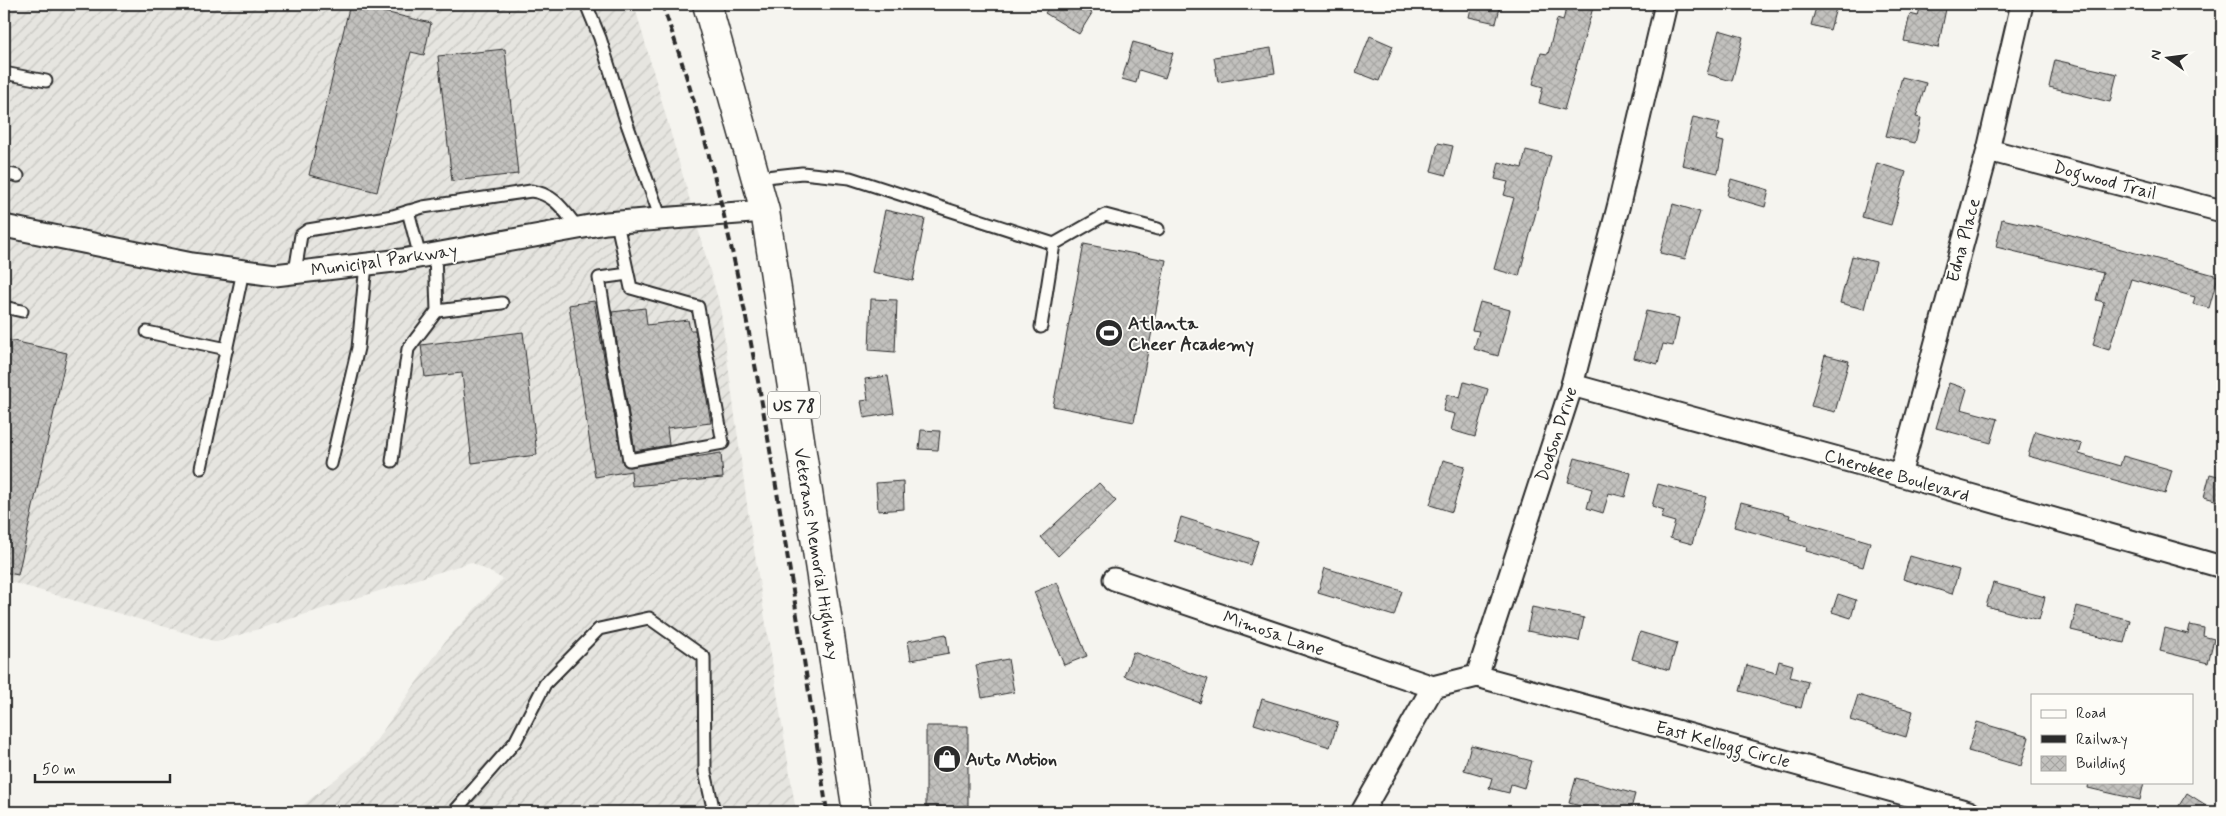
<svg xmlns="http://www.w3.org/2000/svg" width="2226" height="816" font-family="Mynerve,sans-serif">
  <defs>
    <pattern id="industrial-furrows" width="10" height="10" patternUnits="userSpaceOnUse" patternTransform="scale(1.25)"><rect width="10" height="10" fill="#e6e5e0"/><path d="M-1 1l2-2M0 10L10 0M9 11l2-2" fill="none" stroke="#c5c5c0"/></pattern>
    <pattern id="building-cross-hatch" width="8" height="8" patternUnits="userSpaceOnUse" patternTransform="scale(1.25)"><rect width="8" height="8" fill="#c2c1be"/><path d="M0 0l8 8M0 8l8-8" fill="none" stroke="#a7a6a3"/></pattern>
  </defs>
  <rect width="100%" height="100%" fill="#f5f4ef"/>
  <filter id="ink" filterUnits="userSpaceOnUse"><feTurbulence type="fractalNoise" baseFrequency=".02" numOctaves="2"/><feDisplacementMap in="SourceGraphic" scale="10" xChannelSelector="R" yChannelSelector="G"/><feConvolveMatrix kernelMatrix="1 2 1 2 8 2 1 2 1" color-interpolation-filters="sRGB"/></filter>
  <g filter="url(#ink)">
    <polygon fill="url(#industrial-furrows)" points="4,4 634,4 720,306 748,512 796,812 294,812 366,755 446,640 503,579 471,562 217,642 4,580"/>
    <g fill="url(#building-cross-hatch)" stroke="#2b2b2b">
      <polygon points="350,4 431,23 424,55 411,52 377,192 309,175"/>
      <polygon points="1051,4 1077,4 1092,13 1079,34 1045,13"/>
      <polygon points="1472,4 1501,4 1496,23 1469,17"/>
      <polygon points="1567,4 1594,4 1564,110 1539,103 1543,87 1533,84 1541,53 1548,54 1557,19 1563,21"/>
      <polygon points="1817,4 1836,8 1830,30 1811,25"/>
      <polygon points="1921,4 1947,4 1938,48 1904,41 1910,14 1918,16"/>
      <polygon points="1719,30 1743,37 1732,81 1707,74"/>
      <polygon points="1370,36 1393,46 1379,81 1356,72"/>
      <polygon points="1133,42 1173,53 1165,78 1139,70 1136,83 1122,79"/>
      <polygon points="1271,48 1275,73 1218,82 1214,57"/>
      <polygon points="505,49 518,174 452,181 438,56"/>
      <polygon points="2055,60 2117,74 2110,102 2049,87"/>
      <polygon points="1902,77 1926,83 1916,117 1921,118 1915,143 1886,136"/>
      <polygon points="1693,117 1720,123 1716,140 1724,142 1718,173 1682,165"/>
      <polygon points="1438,143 1453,146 1446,175 1431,171"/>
      <polygon points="1526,150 1551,156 1519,276 1494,269 1514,198 1504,195 1508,182 1495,179 1499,162 1522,168"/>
      <polygon points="1877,163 1906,172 1891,225 1862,217"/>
      <polygon points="1731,179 1769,190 1765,207 1727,196"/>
      <polygon points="1673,204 1700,212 1685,259 1660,253"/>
      <polygon points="885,210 925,219 913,281 872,272"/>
      <polygon points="2002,219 2071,235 2218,276 2209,308 2193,304 2195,297 2131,279 2109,350 2093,345 2104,302 2096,300 2103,273 1996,247"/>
      <polygon points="1084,244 1166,260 1134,422 1053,406"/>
      <polygon points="1852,256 1876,262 1864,309 1840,303"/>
      <polygon points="871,299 897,300 895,352 869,350"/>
      <polygon points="594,301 623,464 630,467 721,453 723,478 632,486 631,471 595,477 569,305"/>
      <polygon points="1480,302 1510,310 1498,356 1474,349 1479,331 1472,330"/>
      <polygon points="645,308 647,325 688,320 690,330 695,330 711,423 667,428 669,445 635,451 612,312"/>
      <polygon points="1646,311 1679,318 1673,346 1663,344 1658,364 1634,358"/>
      <polygon points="523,332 537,455 472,463 462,373 425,377 421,345"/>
      <polygon points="4,339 67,353 18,575 4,572"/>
      <polygon points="1825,355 1849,361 1835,412 1811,406"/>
      <polygon points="888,376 894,413 864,418 861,401 868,400 865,379"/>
      <polygon points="1464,382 1488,389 1475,437 1451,430 1455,414 1443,411 1447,394 1460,398"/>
      <polygon points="1949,383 1967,389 1961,409 1998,419 1991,443 1936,428"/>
      <polygon points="921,430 940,431 938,450 919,449"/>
      <polygon points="2035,431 2082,444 2079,454 2120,466 2123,456 2172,470 2165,494 2028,456"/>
      <polygon points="1575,458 1631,473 1625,497 1609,493 1603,513 1587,508 1592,489 1568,482"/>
      <polygon points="1443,460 1465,466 1452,512 1430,505"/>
      <polygon points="2210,474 2222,477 2222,502 2204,497"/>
      <polygon points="903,481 904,509 878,511 876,483"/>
      <polygon points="1099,483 1116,501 1058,556 1041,537"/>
      <polygon points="1658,484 1706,497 1692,544 1670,538 1675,522 1661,518 1664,510 1652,506"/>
      <polygon points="1741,502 1790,515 1789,518 1870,542 1863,567 1806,551 1807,547 1734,527"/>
      <polygon points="1181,517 1258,541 1250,565 1174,541"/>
      <polygon points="1910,556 1959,570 1952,594 1903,579"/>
      <polygon points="1325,568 1402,591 1394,616 1318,593"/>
      <polygon points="1057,582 1087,656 1064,665 1034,592"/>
      <polygon points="1993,583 2045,597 2039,620 1986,606"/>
      <polygon points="1838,594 1856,600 1851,618 1832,612"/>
      <polygon points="2077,606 2130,620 2124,643 2071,630"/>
      <polygon points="1532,607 1584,618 1579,641 1527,631"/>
      <polygon points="2190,625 2204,628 2203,636 2214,639 2208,663 2160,651 2165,628 2188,634"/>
      <polygon points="1640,632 1677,643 1669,670 1632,659"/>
      <polygon points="946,634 949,653 911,660 908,641"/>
      <polygon points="1133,652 1208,679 1200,703 1124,676"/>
      <polygon points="1008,659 1014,692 982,698 976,665"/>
      <polygon points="1779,661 1793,665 1790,677 1808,682 1801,708 1740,691 1747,665 1776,673"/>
      <polygon points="1858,695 1913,711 1906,737 1850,720"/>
      <polygon points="1262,699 1338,722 1330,747 1254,724"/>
      <polygon points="1977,722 2029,737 2021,766 1968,751"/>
      <polygon points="926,726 968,726 968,806 926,807"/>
      <polygon points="1471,745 1532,761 1524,788 1511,784 1509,793 1489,788 1492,778 1464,770"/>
      <polygon points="1576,778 1635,794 1630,812 1601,812 1569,803"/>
      <polygon points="2089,782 2144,782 2140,800 2088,788"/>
      <polygon points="2187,793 2217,812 2175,812"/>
    </g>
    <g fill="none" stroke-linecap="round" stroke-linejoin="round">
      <defs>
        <g id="lane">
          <polyline points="586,4 600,38 626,121 661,219"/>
          <polyline points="4,73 46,81"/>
          <polyline points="4,173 18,176"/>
          <polyline points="757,178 802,173 850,178 1054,244 1105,215 1158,229"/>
          <polyline points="408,211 420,257"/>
          <polyline points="617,223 631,288 698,307 723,443 629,460 599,278 628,274"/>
          <path d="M295 272 301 235 308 230 393 216 423 207 531 191C555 194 564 211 578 228"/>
          <polyline points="4,307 22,311"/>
          <polyline points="437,311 502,303"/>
          <polyline points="1041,327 1054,244"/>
          <polyline points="147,332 227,349"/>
          <polyline points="392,461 408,349 437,311 435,254"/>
          <polyline points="331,464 358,348 366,264"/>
          <polyline points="201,468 243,271"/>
          <polyline points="454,812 515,742 545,684 599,629 649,618 704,657 705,772 714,812"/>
        </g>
        <g id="street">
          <polyline points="1988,150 2222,211"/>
          <polyline points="4,226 192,264 275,275 402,260 606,223 765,211"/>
          <polyline points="1572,385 1900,475 2222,567"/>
          <polyline points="1900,475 1988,150 2022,4"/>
          <polyline points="1114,579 1433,687"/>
          <polyline points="1477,676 1969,812"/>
          <polyline points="1362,812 1433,687 1477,676 1572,385 1619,204 1666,4"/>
        </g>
        <polyline id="primary" points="707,4 765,211 857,812"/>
      </defs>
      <use href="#lane" stroke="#2b2b2b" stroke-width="15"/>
      <use href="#street" stroke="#2b2b2b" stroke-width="25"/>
      <use href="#primary" stroke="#2b2b2b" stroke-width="31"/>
      <use href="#lane" stroke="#fdfcf7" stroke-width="11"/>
      <use href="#street" stroke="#fdfcf7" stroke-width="21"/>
      <use href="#primary" stroke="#fdfcf7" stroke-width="28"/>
      <path stroke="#2b2b2b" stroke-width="4" stroke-dasharray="8 4" stroke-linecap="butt" d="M662 4C716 153 747 311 773 468 792 582 810 697 827 812"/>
    </g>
  </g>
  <defs>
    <symbol id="stadium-disc" viewBox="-11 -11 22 22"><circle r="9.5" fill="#2b2b2b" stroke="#fdfcf7"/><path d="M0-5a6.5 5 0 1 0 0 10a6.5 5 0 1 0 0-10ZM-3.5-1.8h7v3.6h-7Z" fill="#fff"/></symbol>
    <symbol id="shop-disc" viewBox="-11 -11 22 22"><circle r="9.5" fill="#2b2b2b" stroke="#fdfcf7"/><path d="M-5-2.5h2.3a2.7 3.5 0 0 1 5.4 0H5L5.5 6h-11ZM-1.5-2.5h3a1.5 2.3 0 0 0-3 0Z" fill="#fff"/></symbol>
  </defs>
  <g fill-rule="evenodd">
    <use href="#stadium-disc" x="1093" y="317" width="32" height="32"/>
    <use href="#shop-disc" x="931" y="743" width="32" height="32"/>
  </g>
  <g text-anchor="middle" stroke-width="4" stroke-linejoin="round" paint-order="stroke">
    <rect fill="#fdfcf7" stroke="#6a6a68" stroke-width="1" x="768" y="391.5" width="52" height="27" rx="4"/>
    <g font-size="16" font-weight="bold" fill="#2b2b2b">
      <text x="794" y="411">US 78</text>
    </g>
    <g font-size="18" fill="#2b2b2b" stroke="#fdfcf7">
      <text transform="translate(2105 180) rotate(15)" y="6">Dogwood Trail</text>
      <text transform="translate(1963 240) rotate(-75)" y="6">Edna Place</text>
      <text transform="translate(384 260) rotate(-8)" y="6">Municipal Parkway</text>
      <text transform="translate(1556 434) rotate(-72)" y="6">Dodson Drive</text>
      <text transform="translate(1897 475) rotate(16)" y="6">Cherokee Boulevard</text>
      <text transform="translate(817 554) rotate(81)" y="6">Veterans Memorial Highway</text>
      <text transform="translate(1274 633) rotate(19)" y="6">Mimosa Lane</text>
      <text transform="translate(1723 744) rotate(15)" y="6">East Kellogg Circle</text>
    </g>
    <g font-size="18" font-weight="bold" fill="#2b2b2b" stroke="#fdfcf7" text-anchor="start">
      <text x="1128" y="329">Atlanta<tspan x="1128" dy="21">Cheer Academy</tspan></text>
      <text x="966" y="765">Auto Motion</text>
    </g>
  </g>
  <rect width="2226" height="816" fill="none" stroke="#fdfcf7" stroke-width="20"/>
  <rect x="10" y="10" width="2206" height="796" fill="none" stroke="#2b2b2b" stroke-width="2" filter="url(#ink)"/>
  <rect x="2031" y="694" width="162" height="90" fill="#fdfcf7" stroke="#a9a8a5"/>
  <rect x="2041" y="710" width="25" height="8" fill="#fdfcf7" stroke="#a9a8a5"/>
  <text x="2076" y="718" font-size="15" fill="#2b2b2b">Road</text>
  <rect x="2041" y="735" width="25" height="8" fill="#2b2b2b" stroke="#a9a8a5"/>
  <text x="2076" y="744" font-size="15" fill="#2b2b2b">Railway</text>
  <rect x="2041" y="756" width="25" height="15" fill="url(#building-cross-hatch)" stroke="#a9a8a5"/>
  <text x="2076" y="768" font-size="15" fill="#2b2b2b">Building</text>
  <g transform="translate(2168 58) rotate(284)" stroke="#fdfcf7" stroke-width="4" paint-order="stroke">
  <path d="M0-4L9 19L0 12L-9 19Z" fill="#2b2b2b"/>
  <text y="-8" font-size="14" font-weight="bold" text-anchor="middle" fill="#2b2b2b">N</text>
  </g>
  <path d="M35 774v8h135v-8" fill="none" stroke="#2b2b2b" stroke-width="2.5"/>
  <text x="42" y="774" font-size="15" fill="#2b2b2b" stroke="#fdfcf7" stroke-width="4" paint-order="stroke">50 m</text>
</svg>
